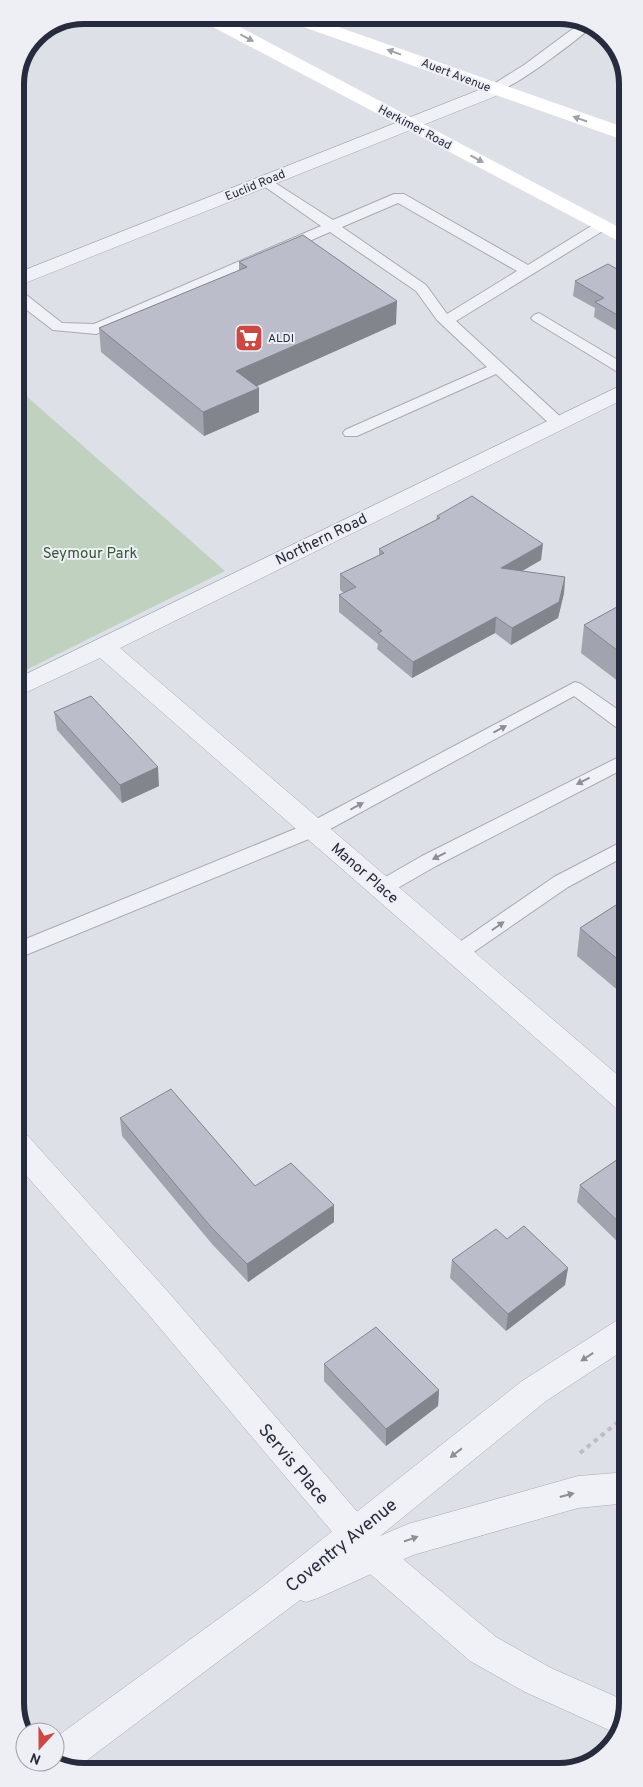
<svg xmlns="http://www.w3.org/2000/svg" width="643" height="1787" font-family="Overpass,sans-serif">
  <rect width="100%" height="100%" fill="#dee0e7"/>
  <polygon fill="#c0d1bf" points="16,387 225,571 16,675"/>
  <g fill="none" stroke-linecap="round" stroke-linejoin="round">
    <defs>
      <g id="service">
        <path d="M582 22 593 26C578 39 504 97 489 93L487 90 489 87 524 65Z"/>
        <path d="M266 177 333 220 394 194H404L528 265 596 223H606L608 226 606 229 456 321 564 420 566 423 564 426H552L496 374 357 436H345L343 433 345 430 487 367 437 320 416 291 330 232 96 334 53 330 15 301V289L20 290 62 323 94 324 321 226 261 184 259 181ZM398 203 517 271 447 314 426 285 342 227Z"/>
        <polygon points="539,313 626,365 626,377 534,321 531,318 534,315"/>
        <polygon points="575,682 581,684 627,716 627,732 620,730 574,696 321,834 16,959 16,943 307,824"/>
        <polygon points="627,753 627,767 436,866 389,893 382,895 375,893 372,888 375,883 422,856"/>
        <polygon points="627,839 627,855 568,887 465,958 458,961 451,958 448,953 451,948 554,877"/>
      </g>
      <g id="minor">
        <polygon points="494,84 501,86 503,90 501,94 15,287 15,274"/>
        <polygon points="626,383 626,398 120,648 627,1083 627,1112 616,1108 100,658 16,697 16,679"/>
        <polygon points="17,1133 28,1136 170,1294 385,1544 496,1637 551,1668 628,1702 618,1734 525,1692 470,1661 361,1566 148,1314 17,1165"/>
      </g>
      <polygon id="tertiary" points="627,1317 627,1348 546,1401 380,1536 408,1524 578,1476 628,1472 628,1503 578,1508 413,1555 318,1598 306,1602 300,1600 74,1770 55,1762 55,1738 258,1590 522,1381 616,1321"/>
    </defs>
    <use href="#service" stroke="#a7aab4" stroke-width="2"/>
    <use href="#minor" stroke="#a7aab4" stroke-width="1"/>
    <use href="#tertiary" stroke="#a7aab4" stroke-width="1"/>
    <polyline stroke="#bcbec6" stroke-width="4" stroke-dasharray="4.5 4.5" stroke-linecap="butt" points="580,1453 628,1414"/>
    <use href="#service" fill="#f0f1f6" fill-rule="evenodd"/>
    <use href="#minor" fill="#f0f1f6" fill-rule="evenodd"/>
    <use href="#tertiary" fill="#f0f1f6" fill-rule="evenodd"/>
    <g fill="#fff" fill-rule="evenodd">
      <polygon points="195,15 217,15 626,231 626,245 198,19"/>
      <polygon points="278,15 304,15 626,128 626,141 281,19"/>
    </g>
  </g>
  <g fill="#a1a3ae">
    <polygon points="239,262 396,324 256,386 259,412 204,436 101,352 99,328 239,271"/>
    <polygon points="626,274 626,336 594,317 595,308 573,296 575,281"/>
    <polygon points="437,516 541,560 522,571 565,577 564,593 558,618 511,645 495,633 412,678 377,649 378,644 339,612 339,595 344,593 340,590 340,574 379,555 379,549 436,520"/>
    <polygon points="626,602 627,688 581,653 584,625"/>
    <polygon points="54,712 159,786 122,803 57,730"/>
    <polygon points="627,898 627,998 577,956 580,928"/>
    <polygon points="120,1118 255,1186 334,1222 248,1282 212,1244 122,1136"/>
    <polygon points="627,1153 627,1251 577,1202 580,1185"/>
    <polygon points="507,1239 568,1268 565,1285 506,1331 450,1278 452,1260"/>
    <polygon points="324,1364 439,1390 438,1406 386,1446 324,1381"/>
  </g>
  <g fill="#83858d">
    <polygon points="397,301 396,324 237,395 236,371"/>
    <polygon points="259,388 259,412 204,436 203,412"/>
    <polygon points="543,544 541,560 500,584 501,568"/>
    <polygon points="565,577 564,593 558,618 511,645 512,628"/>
    <polygon points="496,617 495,633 412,678 413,662"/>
    <polygon points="158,767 159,786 122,803 120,785"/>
    <polygon points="334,1205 334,1222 248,1282 247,1264"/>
    <polygon points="568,1268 565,1285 506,1331 508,1314"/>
    <polygon points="21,1312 24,1330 17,1335 17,1316"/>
    <polygon points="439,1390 438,1406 386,1446 386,1429"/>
  </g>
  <g fill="#bbbeca" stroke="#83858d">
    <polygon points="303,235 397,301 236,371 259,388 203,412 99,328 247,267 239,262"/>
    <polygon points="608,264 626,274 626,320 595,302 604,298 575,281"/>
    <polygon points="472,496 543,544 501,568 565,577 559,602 512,628 496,617 413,662 378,633 382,631 339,595 356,587 340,574 384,553 379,549 440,518 437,516"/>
    <polygon points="626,602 626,657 584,625"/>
    <polygon points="91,696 158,767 120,785 54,712"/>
    <polygon points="627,898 627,967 580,928"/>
    <polygon points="171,1089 255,1186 291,1163 334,1205 247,1264 211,1227 120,1118"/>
    <polygon points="627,1153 627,1230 580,1185"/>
    <polygon points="524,1226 568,1268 508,1314 452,1260 496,1229 507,1239"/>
    <polygon points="17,1308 21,1312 17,1316"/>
    <polygon points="376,1327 439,1390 386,1429 324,1364"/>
  </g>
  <defs><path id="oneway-solid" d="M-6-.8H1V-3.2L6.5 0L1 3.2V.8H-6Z" transform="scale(1.25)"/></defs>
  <g fill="#9ea0a8">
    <use href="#oneway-solid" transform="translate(247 38) rotate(28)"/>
    <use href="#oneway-solid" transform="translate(394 52) rotate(-160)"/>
    <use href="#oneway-solid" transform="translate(580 119) rotate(-161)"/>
    <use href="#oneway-solid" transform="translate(477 159) rotate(28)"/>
  </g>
  <g fill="#8c8e9a">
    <use href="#oneway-solid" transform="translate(500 729) rotate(-28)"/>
    <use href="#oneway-solid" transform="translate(583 781) rotate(153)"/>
    <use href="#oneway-solid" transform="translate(357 806) rotate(-28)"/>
    <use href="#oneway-solid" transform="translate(439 856) rotate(153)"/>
    <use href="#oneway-solid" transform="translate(498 926) rotate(-35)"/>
    <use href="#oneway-solid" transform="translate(587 1357) rotate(147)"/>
    <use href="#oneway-solid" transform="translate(456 1453) rotate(142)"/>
    <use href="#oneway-solid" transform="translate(567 1495) rotate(-15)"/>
    <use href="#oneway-solid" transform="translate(411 1539) rotate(-19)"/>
  </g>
  <defs>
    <symbol id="supermarket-square" viewBox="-11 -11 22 22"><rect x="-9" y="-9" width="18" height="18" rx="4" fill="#cd4842" stroke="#edeff5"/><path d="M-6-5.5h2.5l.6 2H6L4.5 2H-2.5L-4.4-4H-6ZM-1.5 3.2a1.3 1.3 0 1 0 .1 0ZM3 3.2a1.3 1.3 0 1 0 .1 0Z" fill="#fff"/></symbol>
  </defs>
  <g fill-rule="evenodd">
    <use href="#supermarket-square" x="233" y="322" width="32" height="32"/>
  </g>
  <g text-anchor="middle" stroke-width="4" stroke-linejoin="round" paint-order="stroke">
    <g font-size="12" fill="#272b3e" stroke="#edeff5">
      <text transform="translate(456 75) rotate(21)" y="4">Auert Avenue</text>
      <text transform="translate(415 127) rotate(28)" y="4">Herkimer Road</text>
      <text transform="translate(255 185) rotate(-22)" y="4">Euclid Road</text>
    </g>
    <g font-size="12" fill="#272b3e" stroke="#edeff5" text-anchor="start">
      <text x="268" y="342">ALDI</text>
    </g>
    <g font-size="15" fill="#272b3e" stroke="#edeff5">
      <text transform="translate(321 539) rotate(-26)" y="5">Northern Road</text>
      <text transform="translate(365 873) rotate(41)" y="5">Manor Place</text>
    </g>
    <g font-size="15" fill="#345a35" stroke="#edeff5">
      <text x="90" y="558">Seymour Park</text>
    </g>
    <g font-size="18" fill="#272b3e" stroke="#edeff5">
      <text transform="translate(294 1464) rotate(50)" y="6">Servis Place</text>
      <text transform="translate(341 1545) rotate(-39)" y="6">Coventry Avenue</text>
    </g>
  </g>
  <path d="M0 0H643V1787H0ZM84 24H559A60 60 0 0 1 619 84V1703A60 60 0 0 1 559 1763H84A60 60 0 0 1 24 1703V84A60 60 0 0 1 84 24Z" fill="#edeff5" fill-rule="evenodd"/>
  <path fill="none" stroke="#272b3e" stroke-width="6" d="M84 24H559A60 60 0 0 1 619 84V1703A60 60 0 0 1 559 1763H84A60 60 0 0 1 24 1703V84A60 60 0 0 1 84 24Z"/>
  <g transform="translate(40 1747) rotate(201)"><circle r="24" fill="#edeff5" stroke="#9ea1ac"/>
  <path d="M0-4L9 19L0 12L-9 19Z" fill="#cd4842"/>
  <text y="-8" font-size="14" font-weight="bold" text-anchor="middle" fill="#272b3e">N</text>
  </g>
</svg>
